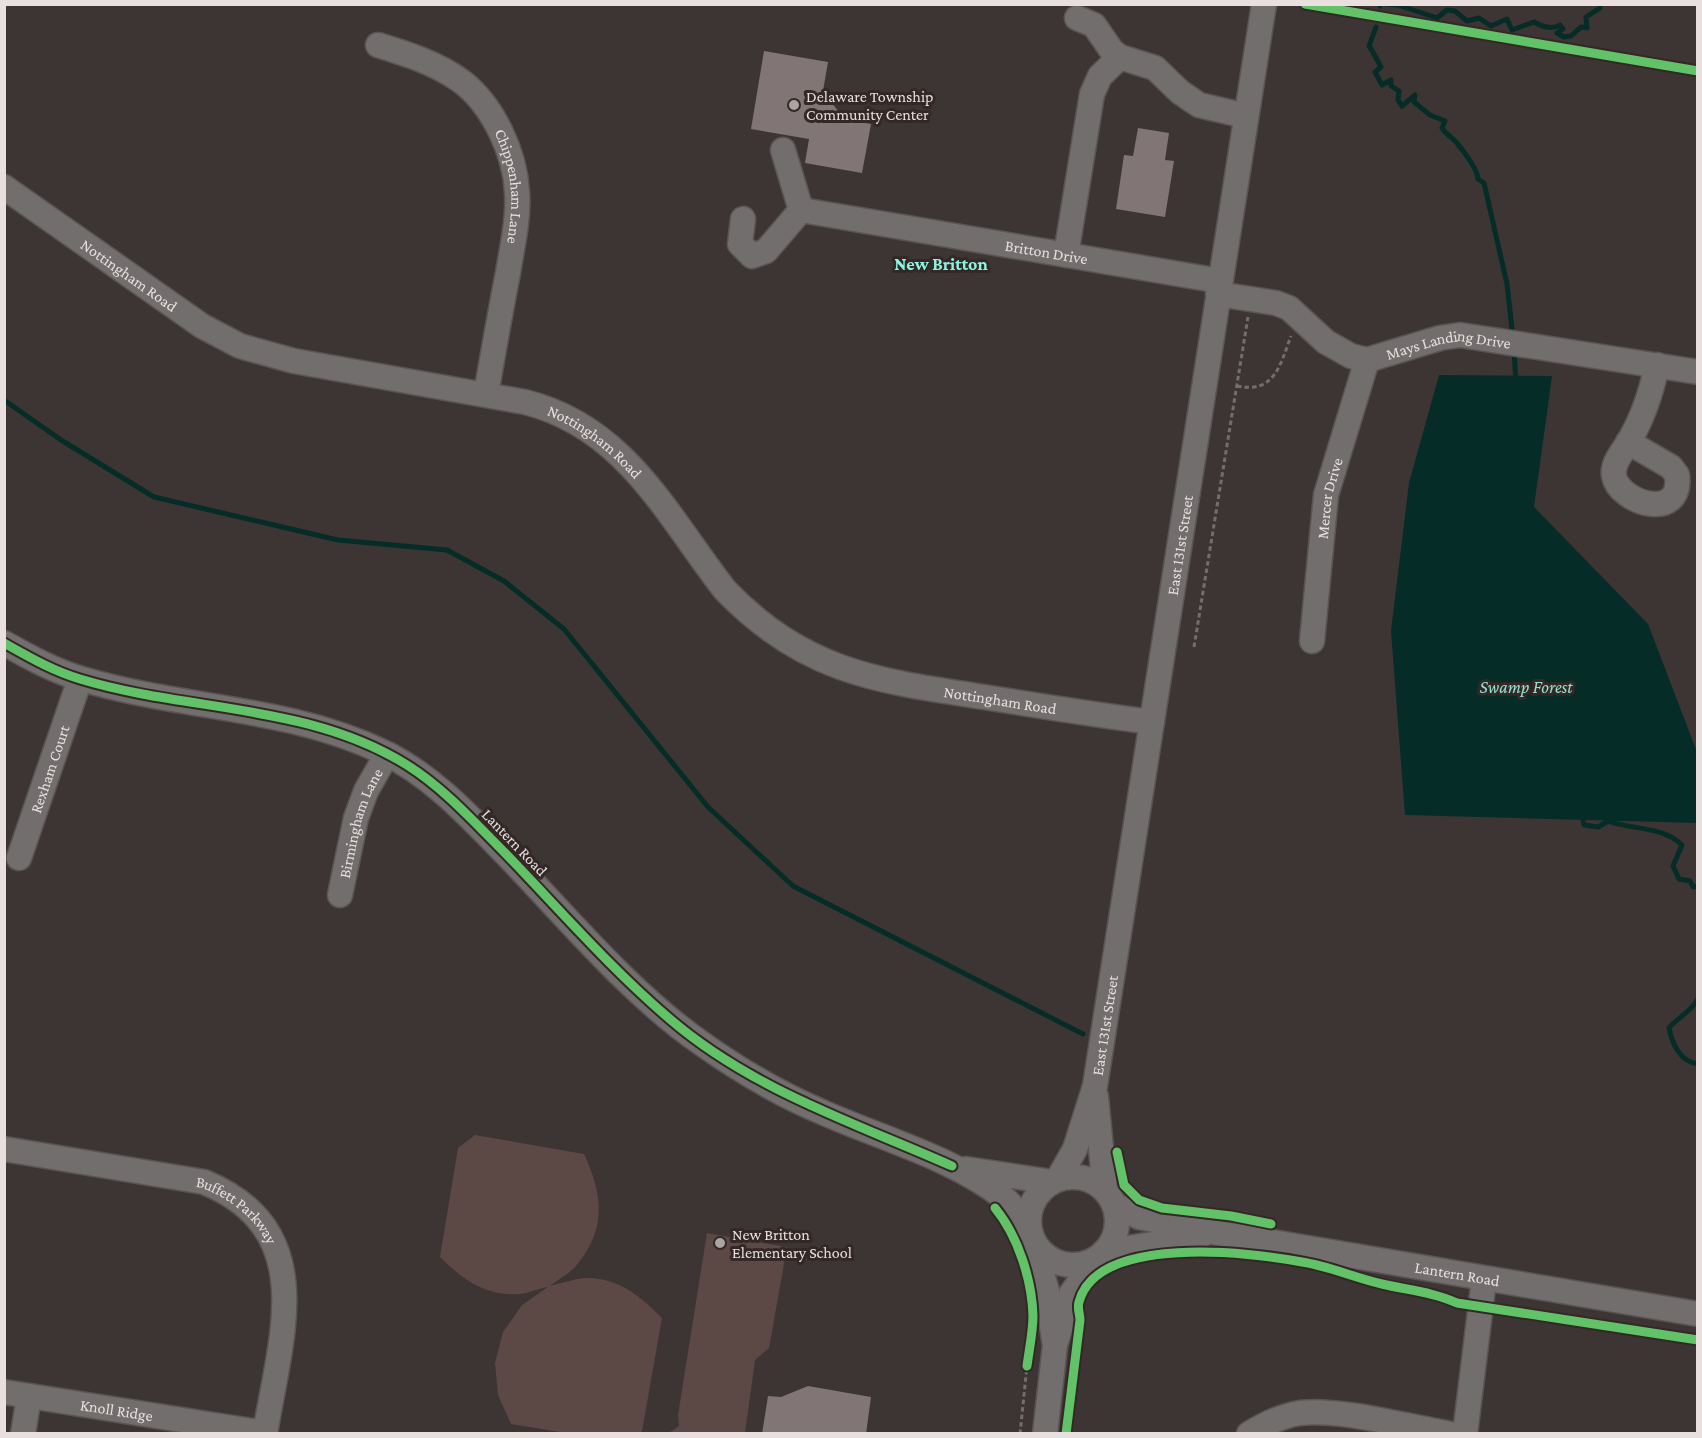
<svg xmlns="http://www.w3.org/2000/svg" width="1702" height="1438" font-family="'Crimson Pro',serif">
  <rect width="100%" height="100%" fill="#3c3534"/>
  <g fill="#5c4945">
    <path d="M475 1135 584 1154C603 1195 607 1229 576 1266 569 1274 558 1279 550 1286 559 1284 568 1281 577 1279 612 1273 640 1295 662 1318L642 1431 639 1433H566L511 1424 498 1395 495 1363 503 1332 522 1305 548 1287C539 1288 529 1293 520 1294 486 1297 462 1279 440 1257L458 1148Z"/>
    <polygon points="707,1233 787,1247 769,1348 755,1360 745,1433 669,1433 679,1426 678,1415"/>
  </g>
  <polygon fill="#052c27" points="1439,375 1552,376 1534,507 1648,624 1697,752 1697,823 1405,815 1391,631 1409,483"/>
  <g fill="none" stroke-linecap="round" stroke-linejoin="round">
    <g stroke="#052c27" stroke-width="5">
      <polyline points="1379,4 1380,6"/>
      <path d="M1386 4 1398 5 1437 18 1447 10 1455 11 1467 21 1479 18 1491 26 1507 19 1512 30 1534 22C1541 26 1552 30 1560 25L1563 29 1557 33 1564 37 1571 36 1581 27 1587 28 1586 17 1600 8V4"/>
      <path d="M1376 27 1369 46C1374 53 1377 60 1381 67L1375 72 1382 85 1391 80V86L1399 91 1398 100 1402 106 1415 95 1414 102 1430 115 1445 121 1442 128C1446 135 1451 136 1456 142 1463 150 1478 170 1478 179L1484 183 1507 284 1513 338"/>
      <polyline points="1514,350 1516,383"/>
      <polyline points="4,400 61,440 154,497 338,540 447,550 504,581 564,629 708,807 793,886 1083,1034"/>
      <path d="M1582 815 1584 825 1598 827 1608 821C1632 830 1663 826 1682 845L1673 866 1679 879 1690 881 1693 887 1698 886"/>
      <path d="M1698 999C1690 1013 1679 1016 1669 1028 1672 1043 1680 1062 1698 1064"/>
    </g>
  </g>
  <g fill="#817675">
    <polygon points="764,51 828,62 823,91 844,119 871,124 862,173 805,163 809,139 751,129"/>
    <polygon points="1138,128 1169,133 1165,160 1174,161 1165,217 1116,209 1124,155 1133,156"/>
    <polygon points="808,1386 871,1397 866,1434 762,1434 768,1396 781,1397"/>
  </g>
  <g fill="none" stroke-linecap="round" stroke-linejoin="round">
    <defs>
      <g id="minor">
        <polyline points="1077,18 1094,25 1112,51 1120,57 1155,68 1180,92 1199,105 1246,116"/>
        <path id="s1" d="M378 45C407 54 436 63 461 81 493 105 515 153 517 192 519 219 512 247 508 273 500 313 493 354 486 394"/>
        <polyline points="783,150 801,210"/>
        <path id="s2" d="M4 187 202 326 240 346 294 361 525 402C625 427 666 514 725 590 804 672 877 681 984 697 1040 706 1096 715 1152 722"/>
        <path id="s3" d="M801 210 1220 281"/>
        <polyline points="743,219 740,244 752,256 766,251 801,210"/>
        <polyline points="1066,255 1092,94 1100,76 1120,57"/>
        <path id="s4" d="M1218 294 1276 303 1289 308 1326 342 1351 356 1367 360 1440 338 1460 335 1698 372"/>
        <path d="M1628 442 1671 467 1677 475C1683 523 1619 503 1614 476 1612 465 1620 455 1626 446 1642 421 1651 394 1657 365"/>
        <path id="s5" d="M1312 641 1326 495 1367 360"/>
        <path d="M4 643C29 657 54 671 82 679 182 709 287 706 383 752 431 775 467 814 504 852 565 915 629 993 701 1043 739 1070 779 1094 822 1112 880 1138 954 1158 1004 1198 1014 1206 1022 1220 1030 1232"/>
        <path id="s6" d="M19 858 80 679"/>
        <path id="s7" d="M340 895 356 818 366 791 387 754"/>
        <polyline points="1096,1097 1105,1190"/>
        <path id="s8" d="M4 1149 204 1182C321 1230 280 1338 265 1434"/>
        <polyline points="966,1169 1052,1182"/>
        <circle cx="1073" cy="1221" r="44"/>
        <path id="s9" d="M1058 1179 1075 1149 1095 1086 1264 4"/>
        <path id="s10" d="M1114 1205 1139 1217 1218 1233 1698 1314"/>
        <polyline points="1033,1242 1047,1291 1054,1340"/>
        <polyline points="1104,1252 1201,1236"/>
        <path id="s11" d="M4 1392 265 1433"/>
        <polyline points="23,1434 29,1396"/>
        <polyline points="1045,1434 1055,1345 1071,1294 1095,1260"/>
        <path d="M1249 1434C1265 1424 1281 1416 1300 1413 1339 1408 1410 1427 1451 1434"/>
        <polyline points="1465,1434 1484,1279"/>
      </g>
    </defs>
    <use href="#minor" stroke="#5a5453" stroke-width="27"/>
    <g stroke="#736e6d" stroke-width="3" stroke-dasharray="4.5 3" stroke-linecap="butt">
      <path d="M1237 386C1275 394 1280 365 1291 336"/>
      <polyline points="1194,647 1248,317"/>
      <polyline points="1020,1434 1027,1366"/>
    </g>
    <use href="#minor" stroke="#736e6e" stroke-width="24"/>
    <defs>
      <g id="cycleway">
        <polyline points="1305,4 1698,71"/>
        <path d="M4 643C29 657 53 671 80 679 188 712 308 703 407 765 445 789 475 823 506 854 560 910 612 970 671 1020 753 1090 855 1123 952 1166"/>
        <polyline points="1117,1152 1124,1185 1139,1200 1162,1208 1231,1216 1271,1224"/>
        <path d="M995 1208C1018 1236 1032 1280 1033 1316 1033 1332 1029 1350 1027 1366"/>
        <path d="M1066 1434 1080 1320C1080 1314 1077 1308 1079 1302 1097 1234 1250 1252 1302 1262 1329 1266 1355 1278 1382 1284 1407 1290 1433 1292 1457 1303L1698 1340"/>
      </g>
    </defs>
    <use href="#cycleway" stroke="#342826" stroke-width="13"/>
    <use href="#cycleway" stroke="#61c268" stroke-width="9"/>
  </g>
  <g fill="#aca4a2" stroke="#342826" stroke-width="2">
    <circle cx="794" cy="105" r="6"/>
    <circle cx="720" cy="1243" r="6"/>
  </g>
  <g text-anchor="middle" stroke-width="6" stroke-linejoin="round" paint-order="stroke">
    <g font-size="16" fill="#e8dfde" stroke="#342826" text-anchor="start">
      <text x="806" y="102">Delaware Township<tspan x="806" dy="18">Community Center</tspan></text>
      <text x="732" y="1240">New Britton<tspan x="732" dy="18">Elementary School</tspan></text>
    </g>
    <g font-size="16" fill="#e8dfde" stroke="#342826">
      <text dy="6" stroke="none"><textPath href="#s1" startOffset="212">Chippenham Lane</textPath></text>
      <text dy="6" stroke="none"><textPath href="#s3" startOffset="249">Britton Drive</textPath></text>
      <text dy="6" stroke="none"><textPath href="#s2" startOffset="153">Nottingham Road</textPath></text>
      <text dy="6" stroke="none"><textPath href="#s4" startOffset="252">Mays Landing Drive</textPath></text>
      <text dy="6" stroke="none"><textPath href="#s2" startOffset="657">Nottingham Road</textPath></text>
      <text dy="6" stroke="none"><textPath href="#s5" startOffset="144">Mercer Drive</textPath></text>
      <text dy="6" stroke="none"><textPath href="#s9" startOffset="648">East 131st Street</textPath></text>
      <text dy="6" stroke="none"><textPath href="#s2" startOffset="1160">Nottingham Road</textPath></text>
      <text dy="6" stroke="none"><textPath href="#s6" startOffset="94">Rexham Court</textPath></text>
      <text dy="6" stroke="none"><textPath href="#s7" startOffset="75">Birmingham Lane</textPath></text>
      <text transform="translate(515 842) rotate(46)" y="6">Lantern Road</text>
      <text dy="6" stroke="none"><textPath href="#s9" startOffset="162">East 131st Street</textPath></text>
      <text dy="6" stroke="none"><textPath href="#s8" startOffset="246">Buffett Parkway</textPath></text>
      <text dy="6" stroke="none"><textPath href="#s10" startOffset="351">Lantern Road</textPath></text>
      <text dy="6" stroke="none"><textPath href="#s11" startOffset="114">Knoll Ridge</textPath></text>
    </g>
    <g font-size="18" font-weight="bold" fill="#8ef5e3" stroke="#342826">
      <text x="941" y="270">New Britton</text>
    </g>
    <g font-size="18" font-style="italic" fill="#95e0d3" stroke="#342826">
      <text x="1526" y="693">Swamp Forest</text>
    </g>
  </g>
  <rect width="1702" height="1438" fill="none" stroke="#e8dfde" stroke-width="12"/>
</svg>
